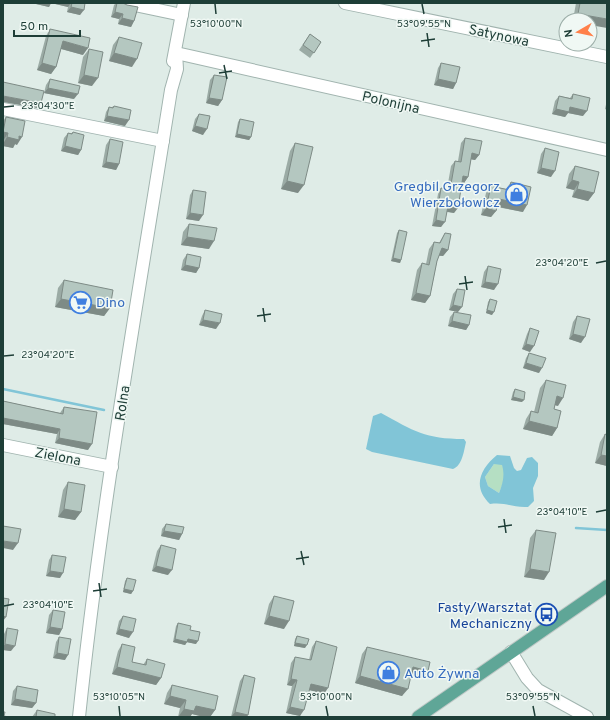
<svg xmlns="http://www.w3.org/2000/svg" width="610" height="720" font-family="Overpass,sans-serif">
  <rect width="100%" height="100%" fill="#dfece7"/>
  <polygon fill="#b5dfc3" points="494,464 502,464 505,473 504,481 499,493 488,486 485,477"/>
  <g fill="#81c5d7" fill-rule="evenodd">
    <path d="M381 413C414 431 425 439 464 439L466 442C464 451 462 466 453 469L372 452 366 449 373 416Z"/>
    <path d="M497 455 510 456 514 468 517 471 521 470 527 458 532 457 538 463V476L533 488 534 501 528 507C513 508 507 502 490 504 472 487 480 469 497 455ZM494 464 502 465C505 475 503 483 499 493L488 486 485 477Z"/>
  </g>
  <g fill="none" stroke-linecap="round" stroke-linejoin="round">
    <g stroke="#81c5d7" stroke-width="2.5">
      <polyline points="3,389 104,410"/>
      <polyline points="576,528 607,530"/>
    </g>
    <defs>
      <g id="minor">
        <polyline points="125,3 182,15"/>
        <polyline points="345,3 607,57"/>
        <polyline points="176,53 607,150"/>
        <polyline points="173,61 184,3"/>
        <polyline points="3,109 163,141"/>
        <polyline points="3,445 112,467"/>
        <polyline points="511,652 527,678 538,690 587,717"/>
        <path d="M79 717C101 507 138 298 171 90L177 69 176 53"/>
      </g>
      <polyline id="major" points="418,717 607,586"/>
    </defs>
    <use href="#minor" stroke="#a1b4af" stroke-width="14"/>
    <use href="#major" stroke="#c0c9c7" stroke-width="14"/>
    <use href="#minor" stroke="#fff" stroke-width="12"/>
    <use href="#major" stroke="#5fa697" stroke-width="12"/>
  </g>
  <g fill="#9baba5">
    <polygon points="36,3 85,3 80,15 67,12 68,7 51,3 49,7 36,4"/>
    <polygon points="116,3 123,3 134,21 131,27 118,24 119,19 111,17 114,5"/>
    <polygon points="576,3 607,3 590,20 573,20"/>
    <polygon points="50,29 83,55 61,49 56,67 51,74 37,70 46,36"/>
    <polygon points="310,34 321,42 310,58 299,50"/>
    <polygon points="119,37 132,67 109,61 113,45"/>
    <polygon points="89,49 92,86 78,83 83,57"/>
    <polygon points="441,63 456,83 453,89 434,85 438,68"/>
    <polygon points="214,75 222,100 218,106 206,103 210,80"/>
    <polygon points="50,79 74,99 44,93 46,85"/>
    <polygon points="573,94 583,116 568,113 565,117 552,114 555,101 559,96 570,98"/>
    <polygon points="607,100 607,110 605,109"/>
    <polygon points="114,106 125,126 104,121 106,112 109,107 112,107"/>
    <polygon points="199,114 203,135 192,131 195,119"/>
    <polygon points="6,117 17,145 15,144 13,148 3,146 3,121"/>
    <polygon points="240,119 251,137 249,140 235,137 238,122"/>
    <polygon points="73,132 81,150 78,155 61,151 64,138 68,133 72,133"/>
    <polygon points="465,138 479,155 475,160 471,159 468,177 464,183 462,182 454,213 447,212 441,227 432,226 438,194 441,188 447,189 451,166 455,161 458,161 461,143"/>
    <polygon points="110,139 119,164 116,170 102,167 106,145"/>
    <polygon points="295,143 298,193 281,189 290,151"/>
    <polygon points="545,148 551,177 537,173 541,154"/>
    <polygon points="575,166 594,193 588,201 572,197 574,190 566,188 569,174"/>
    <polygon points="511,182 523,212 497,207 496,211 491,217 481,215 486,193 491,186 506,189"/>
    <polygon points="193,190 199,221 186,219 190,195"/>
    <polygon points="189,224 209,249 181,245 183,232"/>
    <polygon points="399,230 401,260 400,263 391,261 397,233"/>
    <polygon points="445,233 448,250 443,256 439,256 437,261 430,296 425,303 411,300 417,270 422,263 426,264 429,249 434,242 439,243"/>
    <polygon points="187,254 199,268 196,273 181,270 183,260"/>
    <polygon points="488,266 494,290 481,287 484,272"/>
    <polygon points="64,280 110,308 104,316 55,307 58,288"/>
    <polygon points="457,289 458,312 449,310 453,294"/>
    <polygon points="490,299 492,315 486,313 488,302"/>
    <polygon points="205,310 216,329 199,325 202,316"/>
    <polygon points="454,312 469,325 466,330 448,326 450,317"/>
    <polygon points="577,316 581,343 569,339 573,322"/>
    <polygon points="530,328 530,352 522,349 527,334"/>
    <polygon points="529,353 539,373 523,368 526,358"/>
    <polygon points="546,380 558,406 555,405 554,409 557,428 552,436 523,429 526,419 531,411 534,412 540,388"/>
    <polygon points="515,389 522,402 511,400 513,392"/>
    <polygon points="3,401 60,413 64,407 88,450 55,443 57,434 3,424"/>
    <polygon points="605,434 607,435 607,466 595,463 600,442"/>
    <polygon points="68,482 81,512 75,520 58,517 63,490"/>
    <polygon points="166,524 182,534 179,540 161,536 162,529"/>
    <polygon points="536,530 544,580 524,577 530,538"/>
    <polygon points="161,545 168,575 152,571 157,551"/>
    <polygon points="52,555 60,578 46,576 49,560"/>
    <polygon points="127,578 133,591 131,594 123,592 125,581"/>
    <polygon points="274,596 284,629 264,624 269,604"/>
    <polygon points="53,610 62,629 59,635 46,633 49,615"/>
    <polygon points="123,616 129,638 116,634 119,621"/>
    <polygon points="178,623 190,630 196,644 187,642 185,645 173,642 176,626"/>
    <polygon points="7,628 11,651 3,650 4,634"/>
    <polygon points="297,636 305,648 294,646 295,639"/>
    <polygon points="59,637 65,660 53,658 56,642"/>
    <polygon points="316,641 324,694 309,690 300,716 286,713 292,686 287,685 291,663 295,657 309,660 312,647"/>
    <polygon points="122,644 132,662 143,665 147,659 161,678 156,685 112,674 118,651"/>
    <polygon points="367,647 428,671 423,678 411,675 402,696 355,683 362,654"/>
    <polygon points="244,675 248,715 246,717 231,717 240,681"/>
    <polygon points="172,685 215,710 210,717 204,717 192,714 190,717 178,717 180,708 164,704 167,693"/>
    <polygon points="17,686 36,703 32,708 11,705 13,691"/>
    <polygon points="37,710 55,717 32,717"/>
  </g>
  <g fill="#7e8b86">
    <polygon points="36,3 71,3 68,7 51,3 49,7 36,4"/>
    <polygon points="71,7 84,10 80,15 67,12"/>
    <polygon points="115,12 123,14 119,19 111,17"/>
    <polygon points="578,14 607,19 607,28 590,25 590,20 574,20"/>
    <polygon points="122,18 134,21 131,27 118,24"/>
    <polygon points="63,41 88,48 83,55 58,48"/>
    <polygon points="114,53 137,59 132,67 109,61"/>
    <polygon points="42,63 56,67 51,74 37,70"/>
    <polygon points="84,75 98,78 92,86 78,83"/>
    <polygon points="438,79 456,83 453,89 434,85"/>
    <polygon points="48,88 78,94 74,99 44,93"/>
    <polygon points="3,96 41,103 37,108 3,102"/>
    <polygon points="209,98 222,100 218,106 206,103"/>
    <polygon points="570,107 587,111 583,116 568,113 565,117 552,114 556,109"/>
    <polygon points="107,116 129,120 125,126 104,121"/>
    <polygon points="195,126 207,129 203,135 192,131"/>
    <polygon points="3,132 8,133 3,141"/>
    <polygon points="237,134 251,137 249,140 235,137"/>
    <polygon points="19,136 22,137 17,145 15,144 13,148 3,146 3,144 7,137"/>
    <polygon points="65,146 81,150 78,155 61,151"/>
    <polygon points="472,153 479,155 475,160 469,159"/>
    <polygon points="106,162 119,164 116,170 102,167"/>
    <polygon points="541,168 555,171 551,177 537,173"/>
    <polygon points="463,176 468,177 464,183 459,182"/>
    <polygon points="572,180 579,182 574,190 566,188"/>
    <polygon points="287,181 304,185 298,193 281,189"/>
    <polygon points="577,189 594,193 588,201 572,197"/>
    <polygon points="499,199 527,205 523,212 494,206"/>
    <polygon points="448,206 458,208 454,213 444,211"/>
    <polygon points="486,208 496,211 491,217 481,215"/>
    <polygon points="190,213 203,215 199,221 186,219"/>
    <polygon points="436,220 445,222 441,227 432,226"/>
    <polygon points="187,237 214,241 209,249 181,245"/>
    <polygon points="442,248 448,250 443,256 437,255"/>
    <polygon points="393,258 401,260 400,263 391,261"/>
    <polygon points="185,265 199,268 196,273 181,270"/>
    <polygon points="485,282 498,284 494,290 481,287"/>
    <polygon points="416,293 430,296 425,303 411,300"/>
    <polygon points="61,299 110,308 104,316 55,307"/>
    <polygon points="453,305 462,307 458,312 449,310"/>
    <polygon points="487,310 494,312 492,315 486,313"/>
    <polygon points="203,320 220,323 216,329 199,325"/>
    <polygon points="452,321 469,325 466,330 448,326"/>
    <polygon points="573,334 585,337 581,343 569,339"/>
    <polygon points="526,344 534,346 530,352 522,349"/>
    <polygon points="526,363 542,368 539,373 523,368"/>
    <polygon points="557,396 563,398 558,406 551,404"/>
    <polygon points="513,397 524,400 522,402 511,400"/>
    <polygon points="3,418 60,429 57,434 3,424"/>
    <polygon points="529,421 557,428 552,436 523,429"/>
    <polygon points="59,438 92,444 88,450 55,443"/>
    <polygon points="601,455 607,456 607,466 595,463"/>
    <polygon points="64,509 81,512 75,520 58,517"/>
    <polygon points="164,531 182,534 179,540 161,536"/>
    <polygon points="3,541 18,543 13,550 3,548"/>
    <polygon points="156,566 172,570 168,575 152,571"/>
    <polygon points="530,569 549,572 544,580 524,577"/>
    <polygon points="50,571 63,573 60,578 46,576"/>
    <polygon points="124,589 133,591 131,594 123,592"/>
    <polygon points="3,616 6,617 3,621"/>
    <polygon points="269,616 289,621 284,629 264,624"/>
    <polygon points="50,627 62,629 59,635 46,633"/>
    <polygon points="119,629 133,632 129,638 116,634"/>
    <polygon points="175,639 187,642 185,645 173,642"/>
    <polygon points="188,639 198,641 196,644 186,642"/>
    <polygon points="295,643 307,645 305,648 294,646"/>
    <polygon points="5,644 15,646 11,651 3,650 3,647"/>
    <polygon points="57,653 68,655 65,660 53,658"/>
    <polygon points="117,667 161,678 156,685 112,674"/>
    <polygon points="413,667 428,671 423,678 408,674"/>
    <polygon points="360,676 408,689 402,696 355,683"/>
    <polygon points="291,679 297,680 292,686 287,685"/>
    <polygon points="311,684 328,688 324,694 306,689"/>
    <polygon points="170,696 186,700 180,708 164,704"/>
    <polygon points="15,699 36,703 32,708 11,705"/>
    <polygon points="196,706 215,710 210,717 204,717 192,714 190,717 178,717 184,709"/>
    <polygon points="290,707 304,710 300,716 286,713"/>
    <polygon points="235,712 248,715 246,717 231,717"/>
  </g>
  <g fill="#b4c7c0" stroke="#7e8b86">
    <polygon points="72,3 85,3 84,10 71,7"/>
    <polygon points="117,3 123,3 127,5 138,7 134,21 122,18 123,14 115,12"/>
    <polygon points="580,3 607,3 607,19 578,14"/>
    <polygon points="50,29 90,38 88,48 63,41 56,67 42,63"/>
    <polygon points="310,34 321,42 314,53 303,45"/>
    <polygon points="119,37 142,43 137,59 114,53"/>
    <polygon points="89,49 103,52 98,78 84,75"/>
    <polygon points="441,63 460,67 456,83 438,79"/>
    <polygon points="214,75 227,77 222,100 209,98"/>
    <polygon points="50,79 80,86 78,94 48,88"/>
    <polygon points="3,82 44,91 41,103 3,96"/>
    <polygon points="573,94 590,98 587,111 570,107 569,112 556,109 559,96 572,99"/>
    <polygon points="114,106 131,110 129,120 107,116 109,107 113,108"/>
    <polygon points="199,114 210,116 207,129 195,126"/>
    <polygon points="6,117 25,121 22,137 19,136 19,140 7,137 8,133 3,132"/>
    <polygon points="240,119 254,122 251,137 237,134"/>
    <polygon points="73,132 84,135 81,150 65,146 68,133 72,134"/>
    <polygon points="465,138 482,141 479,155 472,153 468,177 463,176 458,208 448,206 445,222 436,220 441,188 450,190 455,161 461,162"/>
    <polygon points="110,139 123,142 119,164 106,162"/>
    <polygon points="295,143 313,147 304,185 287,181"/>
    <polygon points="545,148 559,152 555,171 541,168"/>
    <polygon points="575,166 599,172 594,193 577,189 579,182 572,180"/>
    <polygon points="511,182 531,187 527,205 499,199 496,211 486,208 491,186 509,190"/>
    <polygon points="193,190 206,192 203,215 190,213"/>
    <polygon points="189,224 217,228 214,241 187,237"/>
    <polygon points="399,230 407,232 401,260 393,258"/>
    <polygon points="445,233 451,234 448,250 442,248 437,261 430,296 416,293 422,263 429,265 434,242 440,243"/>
    <polygon points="187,254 201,257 199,268 185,265"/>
    <polygon points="488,266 501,269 498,284 485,282"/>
    <polygon points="64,280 113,290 110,308 61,299"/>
    <polygon points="457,289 465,290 462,307 453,305"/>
    <polygon points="490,299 497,301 494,312 487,310"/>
    <polygon points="205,310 222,314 220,323 203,320"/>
    <polygon points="454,312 471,315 469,325 452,321"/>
    <polygon points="577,316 590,319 585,337 573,334"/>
    <polygon points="530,328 539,331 534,346 526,344"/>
    <polygon points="529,353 546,358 542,368 526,363"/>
    <polygon points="546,380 566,385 563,398 557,396 554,409 561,411 557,428 529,421 531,411 538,413"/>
    <polygon points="515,389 525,392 524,400 513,397"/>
    <polygon points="3,401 63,414 64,407 97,412 92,444 59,438 60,429 3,418"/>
    <polygon points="605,434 607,435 607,456 601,455"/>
    <polygon points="68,482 85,485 81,512 64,509"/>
    <polygon points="166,524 184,527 182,534 164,531"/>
    <polygon points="3,526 21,529 18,543 3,541"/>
    <polygon points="536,530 556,533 549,572 530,569"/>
    <polygon points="161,545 176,549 172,570 156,566"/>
    <polygon points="52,555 66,557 63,573 50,571"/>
    <polygon points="127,578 136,580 133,591 124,589"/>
    <polygon points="274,596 294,601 289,621 269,616"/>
    <polygon points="3,598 9,599 6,617 3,616"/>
    <polygon points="53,610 65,612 62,629 50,627"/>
    <polygon points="123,616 136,619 133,632 119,629"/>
    <polygon points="178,623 191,626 190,630 200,632 198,641 188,639 187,642 175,639"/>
    <polygon points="7,628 18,630 15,646 5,644"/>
    <polygon points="297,636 309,639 307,645 295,643"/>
    <polygon points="59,637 71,639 68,655 57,653"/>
    <polygon points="316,641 337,647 328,688 311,684 304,710 290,707 297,680 291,679 295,657 311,660"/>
    <polygon points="122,644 135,647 132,662 146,665 147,659 165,664 161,678 117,667"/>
    <polygon points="367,647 430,662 428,671 413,667 408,689 360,676"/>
    <polygon points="244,675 255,678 248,715 235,712"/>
    <polygon points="172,685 218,696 215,710 196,706 194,711 184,709 186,700 170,696"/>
    <polygon points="17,686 38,690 36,703 15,699"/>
    <polygon points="37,710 55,714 55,717 36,717"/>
    <polygon points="3,712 5,712 4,716 8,717 3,717"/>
  </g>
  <path fill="none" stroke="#1e3e37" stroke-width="1.5" d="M215 4 216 14M422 4 424 14M427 33 429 47M421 41 435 39M224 65 227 79M219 73 232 71M4 107 14 106M596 263 606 261M465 276 467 290M459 284 473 282M263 308 265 322M257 316 271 314M4 356 14 355M596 512 606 510M504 519 506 533M498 527 512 525M301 551 304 565M296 559 309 557M99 583 101 597M93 591 107 589M4 606 14 604M119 706 120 716M326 706 328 716M533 706 535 716"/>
  <defs>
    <symbol id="shop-ring" viewBox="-11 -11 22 22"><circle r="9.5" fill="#f0f8f4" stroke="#3f7fe0" stroke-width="1.5"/><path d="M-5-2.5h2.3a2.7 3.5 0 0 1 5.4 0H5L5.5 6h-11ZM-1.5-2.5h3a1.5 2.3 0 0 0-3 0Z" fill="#3f7fe0"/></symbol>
    <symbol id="supermarket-ring" viewBox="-11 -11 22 22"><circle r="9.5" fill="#f0f8f4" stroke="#3f7fe0" stroke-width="1.5"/><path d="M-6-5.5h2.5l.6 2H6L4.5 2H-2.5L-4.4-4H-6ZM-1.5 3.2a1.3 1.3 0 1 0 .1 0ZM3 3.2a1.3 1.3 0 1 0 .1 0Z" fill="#3f7fe0"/></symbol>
    <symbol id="bus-ring" viewBox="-11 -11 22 22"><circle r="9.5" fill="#f0f8f4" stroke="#1a4fb4" stroke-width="1.5"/><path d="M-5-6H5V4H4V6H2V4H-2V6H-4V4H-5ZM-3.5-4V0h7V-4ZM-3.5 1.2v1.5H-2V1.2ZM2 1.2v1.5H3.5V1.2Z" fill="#1a4fb4"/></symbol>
  </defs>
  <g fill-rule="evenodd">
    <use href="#shop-ring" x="504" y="182" width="25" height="25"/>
    <use href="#supermarket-ring" x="68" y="290" width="25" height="25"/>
    <use href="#bus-ring" x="534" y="602" width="25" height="25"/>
    <use href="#shop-ring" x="376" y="660" width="25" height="25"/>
  </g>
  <g text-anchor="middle" stroke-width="3" stroke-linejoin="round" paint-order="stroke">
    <g font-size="14" fill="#1e3e37" stroke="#f0f8f4">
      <text transform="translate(499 35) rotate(12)" y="5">Satynowa</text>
      <text transform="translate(391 102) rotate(13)" y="5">Polonijna</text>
      <text transform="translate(122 403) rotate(-81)" y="5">Rolna</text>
      <text transform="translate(58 456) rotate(11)" y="5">Zielona</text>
    </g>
    <g font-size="14" fill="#366cbe" stroke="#f0f8f4" text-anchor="start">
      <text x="500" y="191" text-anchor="end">Gregbil Grzegorz<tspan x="500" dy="16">Wierzbołowicz</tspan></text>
      <text x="96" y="307">Dino</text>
      <text x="404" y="678">Auto Żywna</text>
    </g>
    <g font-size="14" fill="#164399" stroke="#f0f8f4" text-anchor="end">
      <text x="532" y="612">Fasty/Warsztat<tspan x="532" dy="16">Mechaniczny</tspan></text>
    </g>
  </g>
  <g font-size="10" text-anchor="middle" fill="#1e3e37" stroke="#f0f8f4" stroke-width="3" stroke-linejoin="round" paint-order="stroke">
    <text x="216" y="27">53°10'00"N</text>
    <text x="424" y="27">53°09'55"N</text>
    <text x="48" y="109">23°04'30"E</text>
    <text x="562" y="266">23°04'20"E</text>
    <text x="48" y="358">23°04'20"E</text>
    <text x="562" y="515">23°04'10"E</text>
    <text x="48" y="608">23°04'10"E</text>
    <text x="119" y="700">53°10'05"N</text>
    <text x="326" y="700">53°10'00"N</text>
    <text x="533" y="700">53°09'55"N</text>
  </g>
  <rect width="610" height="720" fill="none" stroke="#1e3e37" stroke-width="8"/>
  <g transform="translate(578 32) rotate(261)"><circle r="19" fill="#f0f8f4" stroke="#9caea8"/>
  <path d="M0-3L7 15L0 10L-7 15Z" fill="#ff804a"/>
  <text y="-6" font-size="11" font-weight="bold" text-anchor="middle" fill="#1e3e37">N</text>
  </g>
  <path d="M14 30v6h66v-6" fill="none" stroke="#1e3e37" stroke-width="2"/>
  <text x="20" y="30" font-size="12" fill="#1e3e37" stroke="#f0f8f4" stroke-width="3" paint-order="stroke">50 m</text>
</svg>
